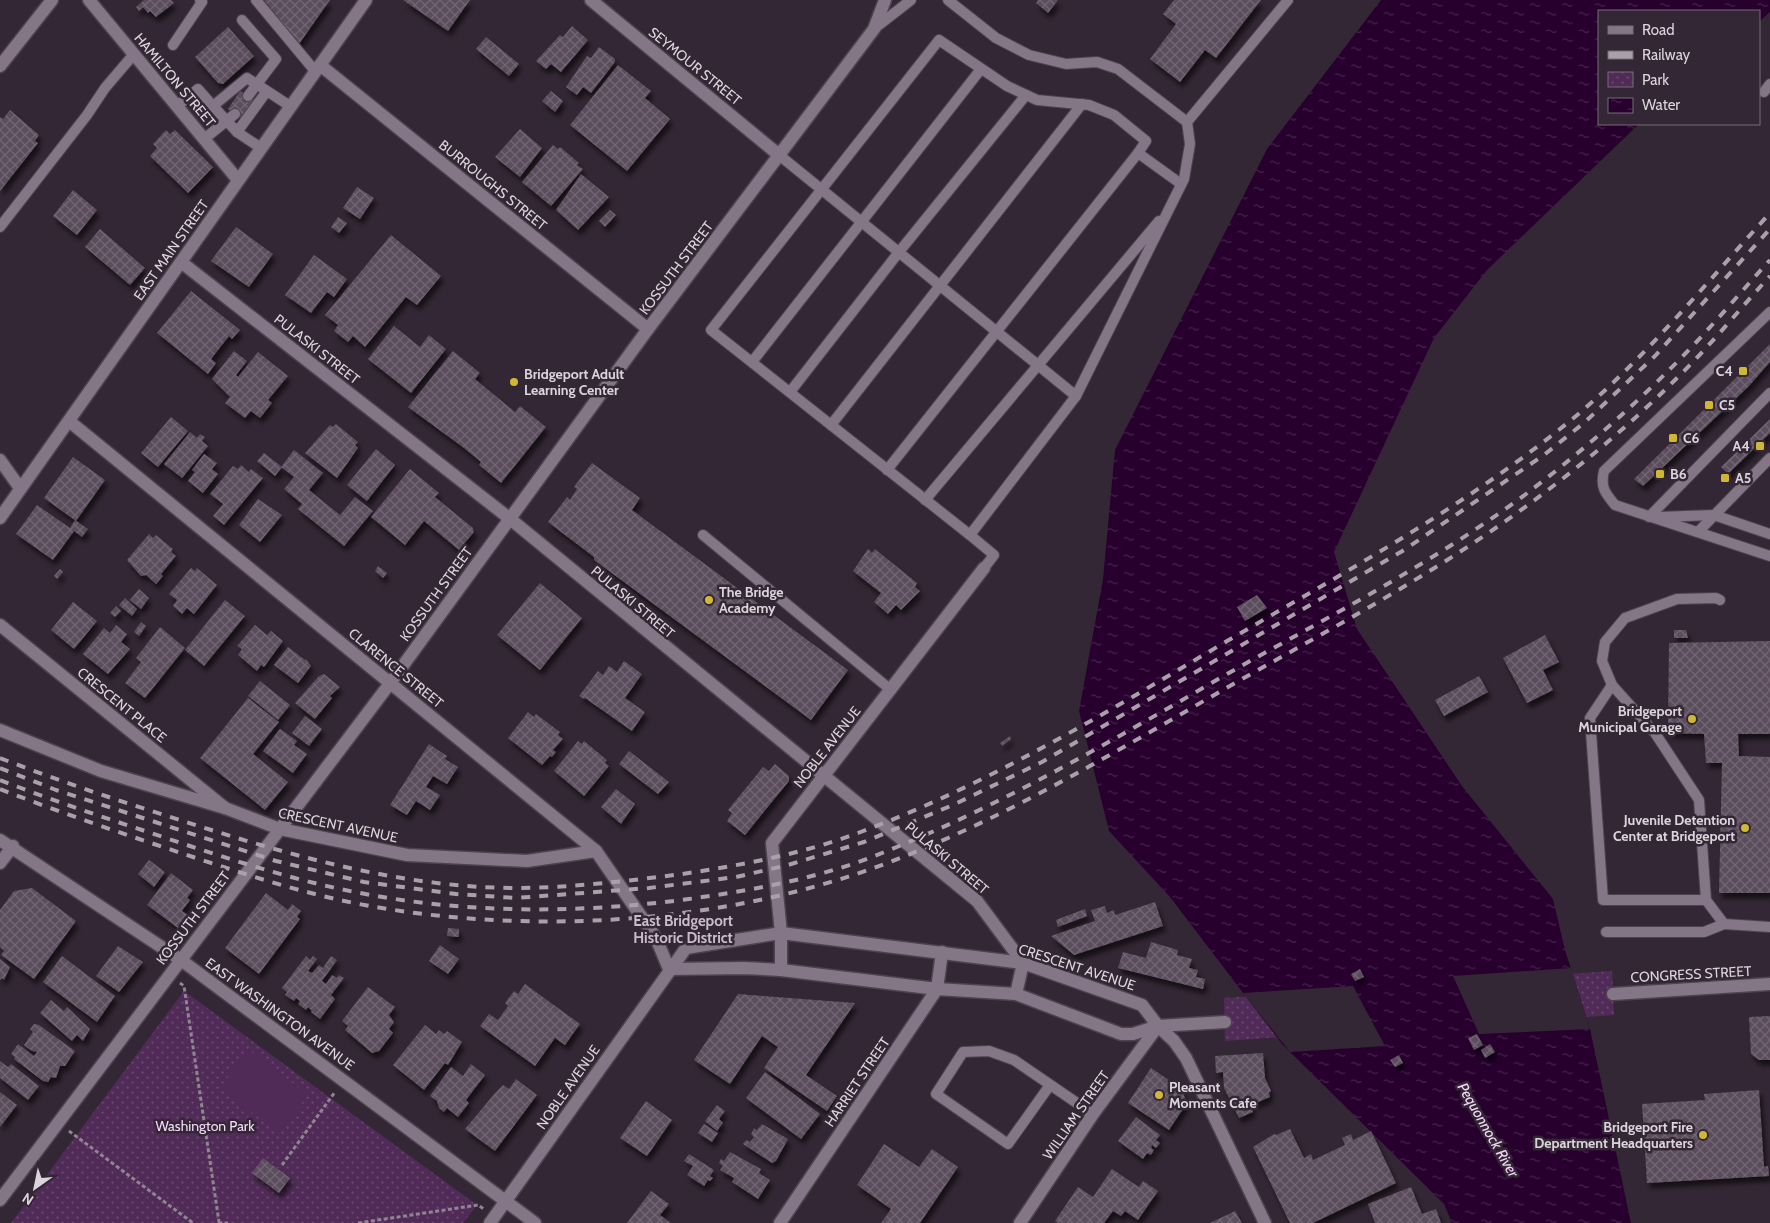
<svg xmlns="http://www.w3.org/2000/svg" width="1770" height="1223" font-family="Cabin,sans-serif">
  <defs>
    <pattern id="park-dots" width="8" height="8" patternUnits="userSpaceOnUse" patternTransform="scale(1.25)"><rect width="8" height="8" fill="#512b57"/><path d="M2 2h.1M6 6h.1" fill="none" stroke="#69496f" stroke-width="1.8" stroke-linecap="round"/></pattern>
    <pattern id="water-ripples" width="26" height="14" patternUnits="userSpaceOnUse" patternTransform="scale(1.25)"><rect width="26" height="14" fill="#27002e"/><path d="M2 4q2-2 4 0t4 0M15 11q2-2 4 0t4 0" fill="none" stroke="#46244c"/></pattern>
    <pattern id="building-cross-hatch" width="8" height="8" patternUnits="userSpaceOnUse" patternTransform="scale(1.25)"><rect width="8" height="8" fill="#5b4d5d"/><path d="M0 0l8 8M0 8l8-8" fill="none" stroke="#726674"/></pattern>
    <filter id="shadow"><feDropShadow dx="3" dy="5.5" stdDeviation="2.5" flood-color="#0009"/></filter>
  </defs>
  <rect width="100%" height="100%" fill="#342735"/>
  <g fill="url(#park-dots)">
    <polygon points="1612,971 1614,1015 1478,1024 1456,982"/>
    <polygon points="1354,990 1378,1030 1225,1041 1224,998"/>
    <polygon points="184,991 477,1205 463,1223 11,1223"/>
  </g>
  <polygon fill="#512b57" points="249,1050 308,1095 279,1133 220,1088"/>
  <polygon fill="url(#water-ripples)" points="1381,0 1770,0 1770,12 1759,22 1759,11 1599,11 1599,124 1639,124 1487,270 1434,338 1334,552 1357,629 1462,786 1553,899 1565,950 1590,1029 1631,1223 1452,1223 1444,1204 1282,1044 1170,897 1109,831 1079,711 1103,579 1115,450 1267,149"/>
  <g fill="#342735">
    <polygon points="1571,968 1590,1029 1479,1034 1453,976"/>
    <polygon points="1353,986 1385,1046 1290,1052 1243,993"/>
  </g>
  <g fill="url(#building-cross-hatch)" filter="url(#shadow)">
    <polygon points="144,0 171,0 174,3 156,17 150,11 148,13 143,7 139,11 136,7"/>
    <polygon points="264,0 330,0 299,44"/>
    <polygon points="403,0 470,0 448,31"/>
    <polygon points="1038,0 1058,0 1048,13 1036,3"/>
    <polygon points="1174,0 1261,0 1216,58 1205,50 1180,82 1150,59 1176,24 1163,14"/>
    <polygon points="572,26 588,40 561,72 551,64 546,69 536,61 560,35 563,37"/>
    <polygon points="228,27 254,56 223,84 218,83 195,57"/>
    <polygon points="486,37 519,64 509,76 476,49"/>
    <polygon points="599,47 615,59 615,62 591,93 583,87 577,95 566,87 587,56 591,58"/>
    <polygon points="618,65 651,91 645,98 670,119 627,171 570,125"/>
    <polygon points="240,91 256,101 243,120 228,109"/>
    <polygon points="551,91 563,101 555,112 542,101"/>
    <polygon points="10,110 39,135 35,141 38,143 0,191 0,117 3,119"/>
    <polygon points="520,129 542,148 520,177 495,157"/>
    <polygon points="166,130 170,134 175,130 213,167 188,193 150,156 157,148 153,144"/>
    <polygon points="553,145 558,149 560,147 579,163 577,165 583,169 551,206 522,182"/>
    <polygon points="581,174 609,197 578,230 556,210"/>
    <polygon points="357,187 374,198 360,219 343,208"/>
    <polygon points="73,190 97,210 77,235 53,216"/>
    <polygon points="610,210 616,215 605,227 599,221"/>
    <polygon points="338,217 347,223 339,233 331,227"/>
    <polygon points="236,227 273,254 249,287 211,261"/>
    <polygon points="100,229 145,268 130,285 85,247"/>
    <polygon points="391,235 441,276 417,305 406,297 365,347 353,336 348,342 334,331 338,325 325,315"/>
    <polygon points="314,255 347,279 334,297 327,292 311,313 285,295"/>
    <polygon points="191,291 240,330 232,339 229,336 211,359 216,363 208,374 157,333"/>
    <polygon points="394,326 420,347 429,335 446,349 411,393 368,359"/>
    <polygon points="1770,344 1770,362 1748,387 1643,486 1634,479"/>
    <polygon points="234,351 247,361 236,375 238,377 258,352 288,376 268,400 272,403 260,418 251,411 245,418 225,403 230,397 212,379"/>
    <polygon points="453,351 480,373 475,379 515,412 520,406 546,427 501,483 479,465 481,462 464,448 408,407"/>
    <polygon points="171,417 188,431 158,467 141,453"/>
    <polygon points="1770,419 1770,433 1728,474 1721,467"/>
    <polygon points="336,424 358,442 355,445 358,448 337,478 305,453 330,425 333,427"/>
    <polygon points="190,432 197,438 200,434 205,437 202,441 208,446 182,478 164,464"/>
    <polygon points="376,449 395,465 367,501 347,485"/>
    <polygon points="294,450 323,473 309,490 340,515 355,497 373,511 344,546 298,509 302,504 284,489 294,477 281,467"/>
    <polygon points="264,453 282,467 275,476 257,461"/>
    <polygon points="204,454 217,463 212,469 218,474 203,493 188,481 195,472 192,470"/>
    <polygon points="73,457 105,480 76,521 44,498"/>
    <polygon points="592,463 640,498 632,510 848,670 811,720 594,560 594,557 548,522 567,497 570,500 577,489 574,487"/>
    <polygon points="241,465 249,472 251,469 263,478 224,525 213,516 223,504 210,494 233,466 238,469"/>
    <polygon points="410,469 439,493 435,497 473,528 474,532 459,550 424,521 405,545 371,517"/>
    <polygon points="258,499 282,515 260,542 239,525"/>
    <polygon points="37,505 70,528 75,520 88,529 82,537 74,531 53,560 16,534"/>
    <polygon points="149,534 153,538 156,535 173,549 171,552 176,556 161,574 163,576 156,584 146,575 141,576 127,560"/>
    <polygon points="868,549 872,553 875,549 917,583 915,587 920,591 901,610 896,605 888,614 874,602 881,593 853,571"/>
    <polygon points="378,566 387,573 383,578 375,571"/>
    <polygon points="191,568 195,571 197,568 217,585 194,614 187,608 182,614 173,606 177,600 169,594"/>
    <polygon points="60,569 63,572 57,579 54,576"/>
    <polygon points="540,583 582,618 540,670 497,635"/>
    <polygon points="139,589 149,598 141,609 130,600"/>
    <polygon points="1257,595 1267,608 1245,621 1237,607"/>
    <polygon points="125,598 137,609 132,616 119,605"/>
    <polygon points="225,600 245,616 204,666 185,650"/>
    <polygon points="73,602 97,621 74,649 51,630"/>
    <polygon points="116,606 121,611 115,617 110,613"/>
    <polygon points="141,622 146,626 139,636 134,632"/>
    <polygon points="116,625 127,634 121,642 130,649 108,674 83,654 104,628 110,633"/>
    <polygon points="255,625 267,635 271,631 283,641 264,667 261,665 257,671 238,655 242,649 237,646"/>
    <polygon points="160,627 185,648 145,698 125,683 141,662 136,658"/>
    <polygon points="1674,630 1686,630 1688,638 1674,638"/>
    <polygon points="1545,635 1559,662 1543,670 1553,690 1527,703 1503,658"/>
    <polygon points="1770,641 1770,734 1738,734 1739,756 1770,757 1770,893 1719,893 1722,763 1706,763 1704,734 1668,733 1669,643"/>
    <polygon points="288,647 305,660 306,659 311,666 298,683 274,665"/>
    <polygon points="624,661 642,674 625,698 645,712 632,731 585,698 584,699 579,696 598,671 603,675 609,666 617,672"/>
    <polygon points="324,674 340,687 330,696 332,698 315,719 295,703 319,676"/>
    <polygon points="1479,676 1488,692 1444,716 1435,700"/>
    <polygon points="260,681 290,705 278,720 248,696"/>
    <polygon points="248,698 279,722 253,754 288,782 265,810 200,758"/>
    <polygon points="528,712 534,717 536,714 560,732 558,735 563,739 553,750 556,752 552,757 550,756 542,765 508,738"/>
    <polygon points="305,716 322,729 309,746 292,733"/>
    <polygon points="280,729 297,741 294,745 307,754 293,773 263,751"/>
    <polygon points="1010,736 1011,739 1002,746 1000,743"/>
    <polygon points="578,741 582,744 584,741 607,760 605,763 609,766 584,796 554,771"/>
    <polygon points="429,744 447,756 445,759 458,767 447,784 433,776 426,787 440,795 430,810 416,801 407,815 390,805"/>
    <polygon points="629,751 669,782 658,794 619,764"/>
    <polygon points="775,764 789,776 789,781 745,835 727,821 732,813 728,810 763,767 769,771"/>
    <polygon points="616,789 635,804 621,824 601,807"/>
    <polygon points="149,860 165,872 154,887 138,874"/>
    <polygon points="171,873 193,890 187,898 190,900 182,911 188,915 178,928 147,905"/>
    <polygon points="32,888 76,921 34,979 1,955 4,951 0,947 0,910 14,891"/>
    <polygon points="266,893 288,910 292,904 301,911 297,917 300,919 259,974 225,948"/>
    <polygon points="1155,902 1163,926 1074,955 1051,936 1095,921 1091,910 1105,906 1107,913 1114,910 1115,915"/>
    <polygon points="1085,909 1087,916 1058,927 1056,920"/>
    <polygon points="448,928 459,929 459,937 447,936"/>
    <polygon points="1151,942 1178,950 1177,955 1192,959 1189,968 1198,970 1196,977 1205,979 1203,989 1118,968 1123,952 1146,958"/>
    <polygon points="440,945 459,959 448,974 429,961"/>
    <polygon points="118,946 143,962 119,992 96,976"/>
    <polygon points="62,956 115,996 97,1022 43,982"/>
    <polygon points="306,956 310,960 313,956 317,959 308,971 312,973 319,965 323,968 331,956 337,960 322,981 326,984 332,975 337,978 339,975 344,978 331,995 335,999 320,1019 311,1012 312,1011 308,1007 306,1010 298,1004 300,1001 296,998 294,1001 285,995 287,992 282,988"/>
    <polygon points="0,959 10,967 4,980 2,978 0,980"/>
    <polygon points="1360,969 1364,977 1355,981 1351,974"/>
    <polygon points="525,984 580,1024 565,1045 555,1038 535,1066 480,1026 489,1014 498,1020 508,1006 505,1003 514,991 518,994"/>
    <polygon points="368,987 395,1007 389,1015 394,1022 389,1029 393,1033 379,1051 372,1053 345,1030 348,1026 342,1021"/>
    <polygon points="738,994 855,1003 806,1075 837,1096 827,1111 764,1068 778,1047 762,1036 730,1084 694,1060"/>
    <polygon points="51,1000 64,1011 67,1007 90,1029 83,1041 77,1035 72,1041 40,1013"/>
    <polygon points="1770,1016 1770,1060 1759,1060 1751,1054 1749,1017"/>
    <polygon points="34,1024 39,1025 75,1051 65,1066 60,1066 56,1078 51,1077 48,1082 43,1081 14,1059 15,1057 11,1054 18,1044 34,1056 37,1052 32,1051 24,1045 33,1032 30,1029"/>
    <polygon points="425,1025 436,1034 439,1030 444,1034 447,1031 462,1042 448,1065 445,1063 424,1090 393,1065"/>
    <polygon points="1477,1034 1483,1045 1474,1050 1468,1038"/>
    <polygon points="1490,1044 1495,1052 1485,1058 1481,1050"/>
    <polygon points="1263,1053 1265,1078 1271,1091 1269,1092 1270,1097 1251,1105 1253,1112 1239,1118 1224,1088 1223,1072 1216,1073 1215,1056"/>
    <polygon points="1399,1055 1403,1063 1395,1067 1390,1060"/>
    <polygon points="0,1061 8,1067 11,1064 39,1086 28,1100 0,1078"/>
    <polygon points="471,1064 485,1075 466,1100 469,1103 458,1117 447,1108 444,1112 439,1108 437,1101 430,1096 451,1067 463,1076"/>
    <polygon points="1151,1068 1181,1088 1187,1103 1169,1130 1128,1103"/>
    <polygon points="765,1072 820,1114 801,1139 746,1098"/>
    <polygon points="516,1079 537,1095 495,1151 465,1129 496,1092 503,1085 509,1089"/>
    <polygon points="1759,1090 1764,1167 1768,1166 1769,1176 1647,1183 1642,1104 1705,1100 1704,1094"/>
    <polygon points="0,1092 17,1105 0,1127"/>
    <polygon points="646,1101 672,1120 647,1156 620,1138"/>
    <polygon points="717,1105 725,1111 719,1119 723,1123 717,1131 705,1121"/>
    <polygon points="1136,1117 1160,1135 1156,1140 1160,1143 1156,1148 1152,1145 1151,1148 1154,1150 1151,1155 1147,1153 1143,1159 1118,1141"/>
    <polygon points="704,1124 718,1133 712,1142 698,1133"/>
    <polygon points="762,1124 788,1139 776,1161 772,1163 743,1144 746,1140 750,1142 754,1137 751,1134 754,1128 757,1130"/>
    <polygon points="1290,1129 1304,1158 1311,1154 1313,1160 1345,1145 1342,1138 1351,1134 1353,1140 1371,1131 1396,1183 1313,1223 1290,1223 1253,1147 1274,1134 1276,1135"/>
    <polygon points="884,1144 919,1167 932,1149 958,1167 920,1223 881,1223 891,1209 857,1185"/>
    <polygon points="730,1152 761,1169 759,1173 770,1180 758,1199 732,1182 734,1178 720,1170 723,1166 719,1163 721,1159 724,1161"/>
    <polygon points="689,1154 714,1170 710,1176 713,1178 710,1181 708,1180 704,1186 687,1175 693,1166 684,1161"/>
    <polygon points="263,1158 290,1178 279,1193 252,1173"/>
    <polygon points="1112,1169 1139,1187 1143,1181 1158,1191 1138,1220 1125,1211 1121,1216 1113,1211 1104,1223 1058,1223 1055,1221 1078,1187 1093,1197"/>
    <polygon points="1411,1187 1422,1214 1436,1209 1441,1223 1375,1223 1368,1204"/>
    <polygon points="651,1191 669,1204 660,1215 671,1223 627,1223"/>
    <polygon points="1235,1211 1242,1223 1210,1223"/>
  </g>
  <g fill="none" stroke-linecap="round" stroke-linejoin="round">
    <defs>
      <g id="service">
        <polyline points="256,0 315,71"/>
        <polyline points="242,20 276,59 248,96"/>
        <polyline points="875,28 911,0"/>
        <polyline points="173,45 202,2 200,0"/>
        <polyline points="267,91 237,132 213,106 247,78 290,106"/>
        <polyline points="1764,92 1770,84"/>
        <polyline points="177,106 198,89 213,106"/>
        <polyline points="1187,122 1288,0"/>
        <polyline points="237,132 261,148"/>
        <polyline points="204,139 235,114"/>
        <polyline points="779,155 1076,396 1184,179 1190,144 1187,122 1118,69 1097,62 1066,64 1029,55 996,38 948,0"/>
        <polyline points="0,227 87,115 105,88 134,54"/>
        <path d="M1770 312 1604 471C1600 487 1605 493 1615 505L1770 556"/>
        <polyline points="752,362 981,69"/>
        <polyline points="790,392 899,252 1026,95"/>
        <polyline points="1076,396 970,535 711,330 939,40 1007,86 1037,100 1089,105 1114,115 1146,141 1138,153 1181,184"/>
        <polyline points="831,425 1082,104"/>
        <polyline points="887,470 1138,153"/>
        <polyline points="925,500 1159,221"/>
        <polyline points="1649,517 1770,393"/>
        <polyline points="1658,517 1714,515 1770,534"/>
        <polyline points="1698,532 1770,458"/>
        <polyline points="703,535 891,690"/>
        <polyline points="970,535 994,555 984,568"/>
        <polyline points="1612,685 1602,661 1605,642 1625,618 1677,599 1716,598 1720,600"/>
        <polyline points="1706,900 1603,900 1590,718 1612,685 1655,733 1699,800 1706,900 1724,924 1770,927"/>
        <polyline points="1606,932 1704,932 1724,924"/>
        <polyline points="1050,1085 1008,1144 936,1094 963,1052 989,1051 1014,1060 1093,1114"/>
      </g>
      <g id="minor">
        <polyline points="89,0 238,180"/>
        <polyline points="591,0 779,155"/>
        <polyline points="320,65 648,329"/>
        <polyline points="0,66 52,0"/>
        <polyline points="181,262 509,518 977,901 1023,963 1016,994"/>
        <polyline points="69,421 596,851"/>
        <polyline points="0,460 20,488"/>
        <polyline points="0,625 225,808"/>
        <polyline points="0,863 13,846"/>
        <polyline points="781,970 781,933 772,843 984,568"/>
        <polyline points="1613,994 1770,984"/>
        <polyline points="0,1200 181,960"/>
        <polyline points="780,1223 937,989 942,952"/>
        <polyline points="1020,1223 1093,1114 1158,1026 1225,1022"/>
      </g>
      <g id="tertiary">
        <polyline points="0,730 101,771 225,808 280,829 407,855 527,861 596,851 656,938 669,969"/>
        <polyline points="181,960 391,682 648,329 874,29 885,0"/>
      </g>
      <g id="secondary">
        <polyline points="0,518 366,0"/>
        <polyline points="0,840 181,960 535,1223"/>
        <polyline points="669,969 744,968 781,970 937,989 1016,994 1121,1034 1133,1034 1158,1026"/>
        <polyline points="490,1223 686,948 781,933 1023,963 1142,1005 1158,1026 1174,1041 1186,1058 1265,1223"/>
      </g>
    </defs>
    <use href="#service" stroke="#4d434f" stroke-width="12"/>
    <use href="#minor" stroke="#4d434f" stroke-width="15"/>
    <use href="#tertiary" stroke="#4d434f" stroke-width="15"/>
    <use href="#secondary" stroke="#4d434f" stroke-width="15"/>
    <g stroke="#908591" stroke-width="3" stroke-dasharray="4 2.5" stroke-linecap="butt">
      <polyline points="180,983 184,986 219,1222"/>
      <polyline points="69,1131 193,1223"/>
      <polyline points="282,1165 335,1092"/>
      <polyline points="218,1223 228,1223"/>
      <polyline points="358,1223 478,1205 484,1209"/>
    </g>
    <use href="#service" stroke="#847686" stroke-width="10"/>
    <use href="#minor" stroke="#847686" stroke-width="12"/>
    <use href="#tertiary" stroke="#847686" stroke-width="12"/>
    <use href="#secondary" stroke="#847686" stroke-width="12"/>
    <g stroke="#aaa0ab" stroke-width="4" stroke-dasharray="9 9" stroke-linecap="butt">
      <path d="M0 758C59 781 119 801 180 820 288 855 399 887 513 888 569 888 627 881 682 874 742 865 802 854 858 833 987 785 1104 714 1222 644 1343 573 1467 506 1576 416 1647 356 1707 282 1770 213"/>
      <polyline points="0,768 56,790 276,861 364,882 456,894 516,898 649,888 736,877 788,865 864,842 953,805 1042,762 1404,550 1544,455 1585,422 1655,356 1770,229"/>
      <path d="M0 780C56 802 112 820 169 839 235 861 302 883 371 895 476 914 583 913 689 899 754 890 821 878 882 853 1003 805 1115 739 1227 674 1328 617 1433 563 1526 494 1575 457 1626 413 1669 370 1705 335 1737 296 1770 260"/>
      <path d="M0 789C56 811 112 830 169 849 235 871 302 894 370 906 538 936 730 923 890 862 1011 816 1123 747 1235 683 1336 626 1439 571 1532 502 1582 465 1632 423 1676 379 1709 347 1739 310 1770 276"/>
    </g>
  </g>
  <g fill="#d0b837" stroke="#342735" stroke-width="2">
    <rect x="1738" y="366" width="10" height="10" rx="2.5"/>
    <circle cx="514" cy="382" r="5"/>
    <rect x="1704" y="400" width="10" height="10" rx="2.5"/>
    <rect x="1668" y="433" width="10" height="10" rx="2.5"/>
    <rect x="1755" y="441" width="10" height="10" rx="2.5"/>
    <rect x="1655" y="469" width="10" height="10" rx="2.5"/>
    <rect x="1720" y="473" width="10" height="10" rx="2.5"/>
    <circle cx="709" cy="600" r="5"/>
    <circle cx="1692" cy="719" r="5"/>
    <circle cx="1745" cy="828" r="5"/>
    <circle cx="1159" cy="1095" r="5"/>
    <circle cx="1703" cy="1135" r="5"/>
  </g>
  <g text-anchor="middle" stroke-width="5" stroke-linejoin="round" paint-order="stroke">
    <g font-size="14" fill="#dcd4dd" stroke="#342735">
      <text transform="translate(695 66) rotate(39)" y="5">SEYMOUR STREET</text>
      <text transform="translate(175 80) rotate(50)" y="5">HAMILTON STREET</text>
      <text transform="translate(493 185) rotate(39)" y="5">BURROUGHS STREET</text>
      <text transform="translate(171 250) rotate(-55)" y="5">EAST MAIN STREET</text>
      <text transform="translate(676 268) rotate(-53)" y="5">KOSSUTH STREET</text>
      <text transform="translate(317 349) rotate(38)" y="5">PULASKI STREET</text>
      <text transform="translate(436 594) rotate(-54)" y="5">KOSSUTH STREET</text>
      <text transform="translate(633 602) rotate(40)" y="5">PULASKI STREET</text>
      <text transform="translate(396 668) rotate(39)" y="5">CLARENCE STREET</text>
      <text transform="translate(122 705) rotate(39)" y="5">CRESCENT PLACE</text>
      <text transform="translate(827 747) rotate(-52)" y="5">NOBLE AVENUE</text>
      <text transform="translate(338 825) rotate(12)" y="5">CRESCENT AVENUE</text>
      <text transform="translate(947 858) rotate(40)" y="5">PULASKI STREET</text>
      <text transform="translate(193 918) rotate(-53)" y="5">KOSSUTH STREET</text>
      <text transform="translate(1077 967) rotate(18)" y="5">CRESCENT AVENUE</text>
      <text transform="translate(1691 974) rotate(-3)" y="5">CONGRESS STREET</text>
      <text transform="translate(280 1014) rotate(36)" y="5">EAST WASHINGTON AVENUE</text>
      <text transform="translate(857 1082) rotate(-56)" y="5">HARRIET STREET</text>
      <text transform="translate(568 1087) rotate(-55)" y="5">NOBLE AVENUE</text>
      <text transform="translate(1076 1115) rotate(-55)" y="5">WILLIAM STREET</text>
    </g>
    <g font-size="14" font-weight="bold" fill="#dcd4dd" stroke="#342735" text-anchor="start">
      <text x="1733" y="376" text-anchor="end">C4</text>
      <text x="524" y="379">Bridgeport Adult<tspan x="524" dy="16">Learning Center</tspan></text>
      <text x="1719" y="410">C5</text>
      <text x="1683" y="443">C6</text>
      <text x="1750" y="451" text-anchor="end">A4</text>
      <text x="1670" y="479">B6</text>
      <text x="1735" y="483">A5</text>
      <text x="719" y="597">The Bridge<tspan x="719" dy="16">Academy</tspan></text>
      <text x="1682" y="716" text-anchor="end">Bridgeport<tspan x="1682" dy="16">Municipal Garage</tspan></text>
      <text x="1735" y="825" text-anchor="end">Juvenile Detention<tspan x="1735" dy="16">Center at Bridgeport</tspan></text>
      <text x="1169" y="1092">Pleasant<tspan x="1169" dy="16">Moments Cafe</tspan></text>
      <text x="1693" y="1132" text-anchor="end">Bridgeport Fire<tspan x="1693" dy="16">Department Headquarters</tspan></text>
    </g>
    <g font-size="14" fill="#f8d8fc" stroke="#342735">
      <text x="205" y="1131">Washington Park</text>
    </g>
    <g font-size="15" font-weight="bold" fill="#cbbbcd" stroke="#342735">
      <text x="683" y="926">East Bridgeport<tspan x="683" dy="17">Historic District</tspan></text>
    </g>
    <g font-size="15" font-style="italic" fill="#f5d5fa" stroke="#342735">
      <text transform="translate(1488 1130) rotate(60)" y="5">Pequonnock River</text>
    </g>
  </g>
  <rect x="1598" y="10" width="162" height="115" fill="#342735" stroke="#776c78"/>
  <rect x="1608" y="26" width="25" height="8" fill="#847686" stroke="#776c78"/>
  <text x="1642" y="35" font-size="15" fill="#dcd4dd">Road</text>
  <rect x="1608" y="51" width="25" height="8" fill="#aaa0ab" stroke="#776c78"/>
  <text x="1642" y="60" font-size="15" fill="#dcd4dd">Railway</text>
  <rect x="1608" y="72" width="25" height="15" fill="url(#park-dots)" stroke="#776c78"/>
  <text x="1642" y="85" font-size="15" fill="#dcd4dd">Park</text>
  <rect x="1608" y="98" width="25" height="15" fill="url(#water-ripples)" stroke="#776c78"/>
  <text x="1642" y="110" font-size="15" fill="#dcd4dd">Water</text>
  <g transform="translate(35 1188) rotate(213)" stroke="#342735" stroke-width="4" paint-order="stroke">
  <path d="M0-4L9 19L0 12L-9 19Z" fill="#dcd4dd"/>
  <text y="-8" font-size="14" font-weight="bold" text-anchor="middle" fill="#dcd4dd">N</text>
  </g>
</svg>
